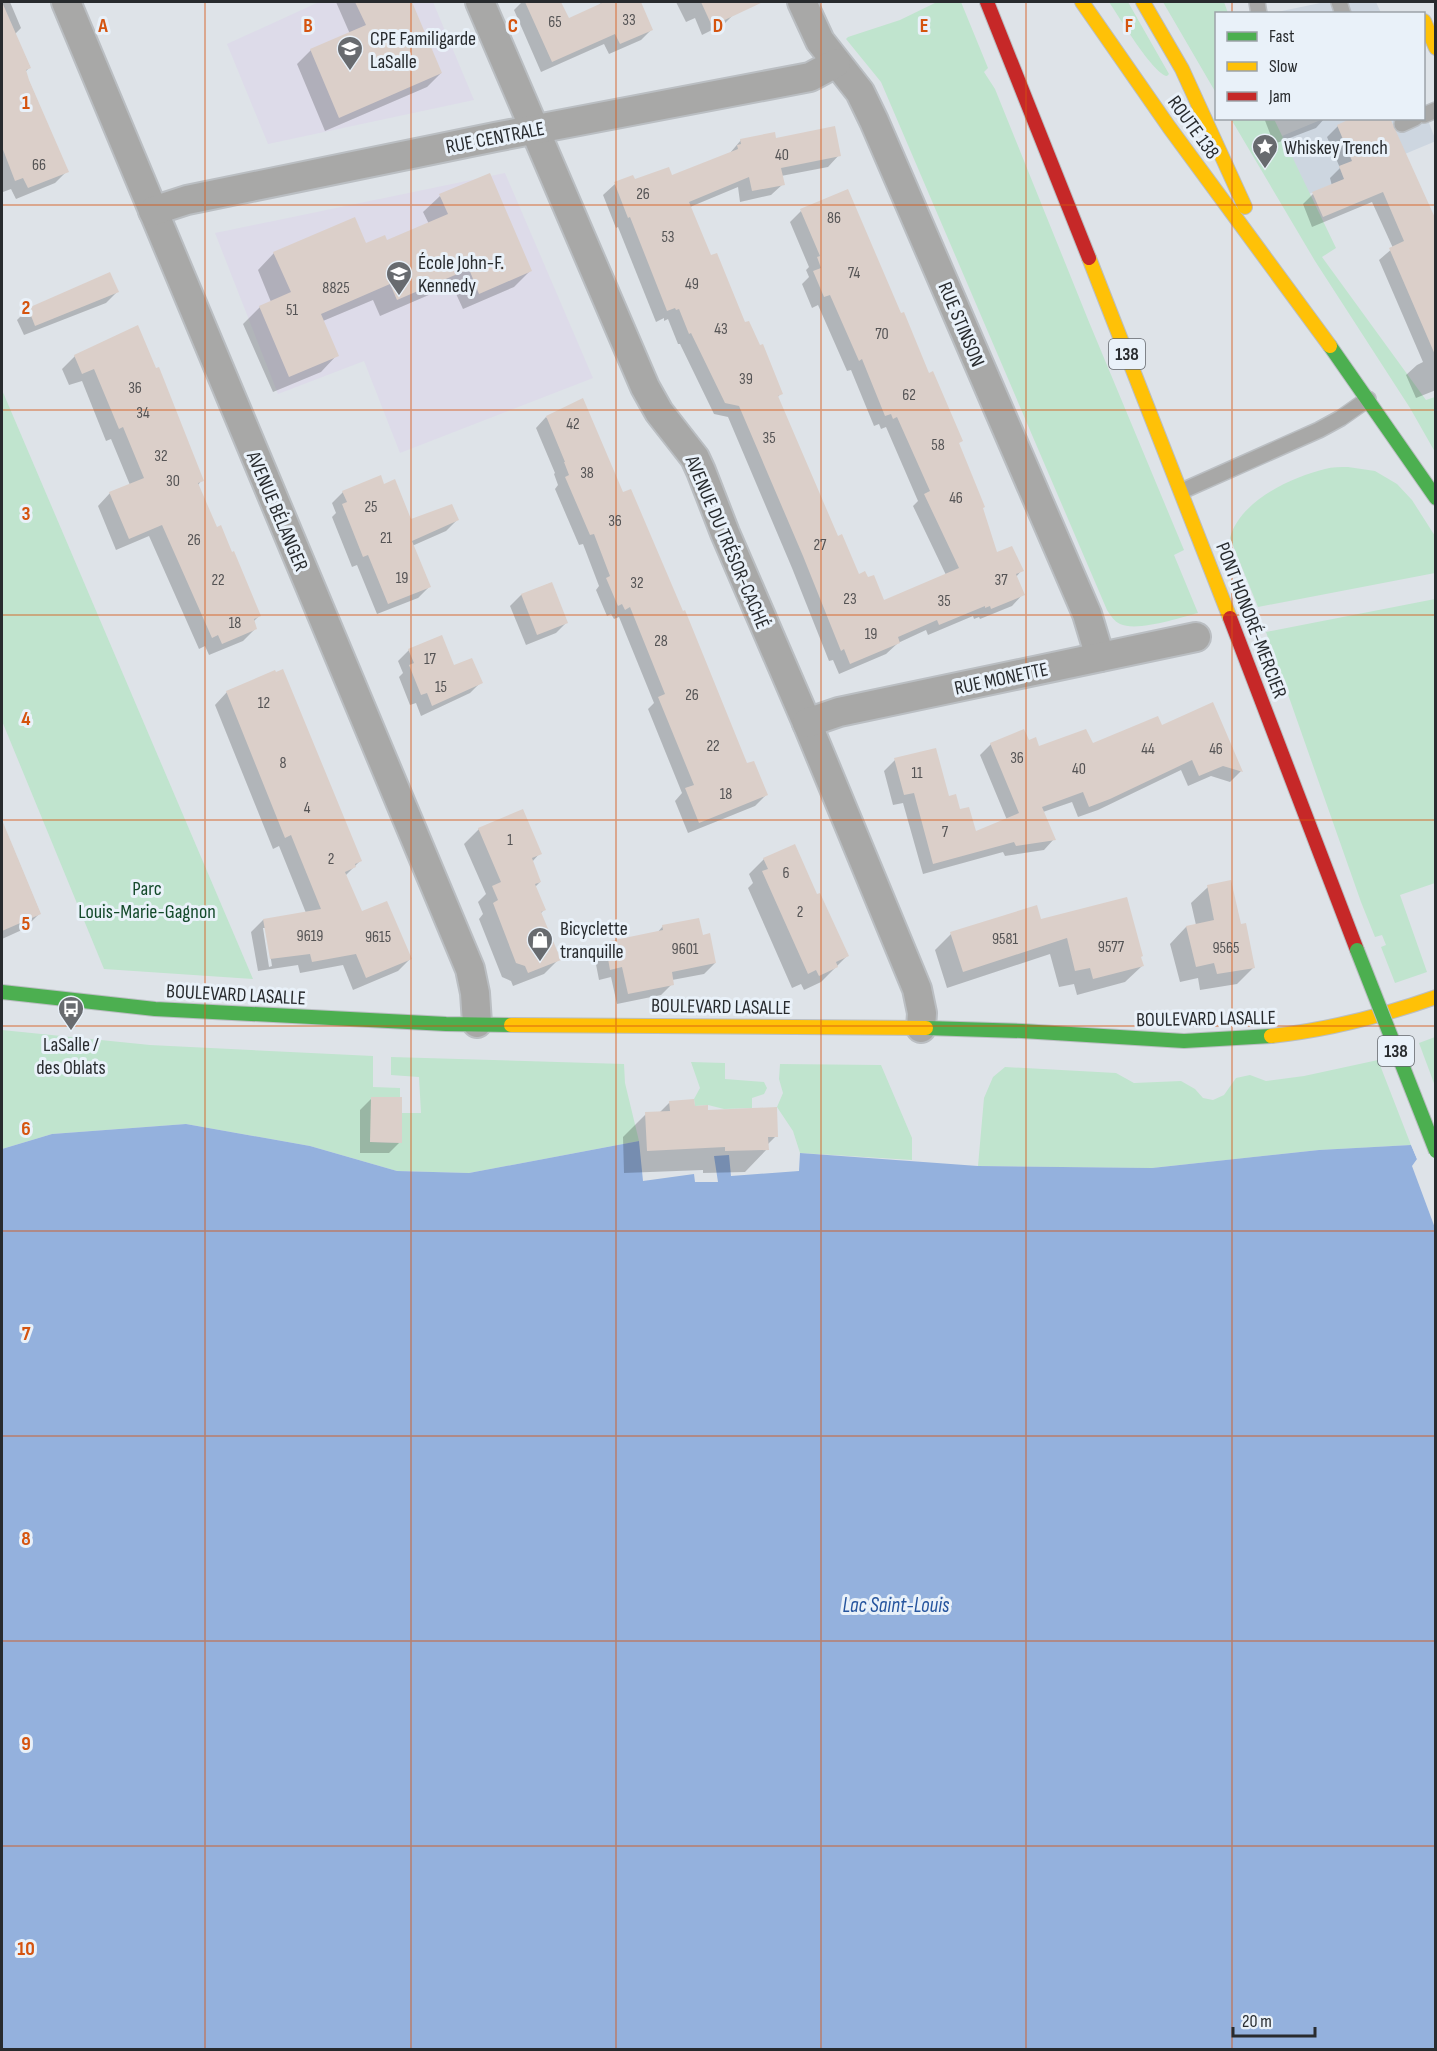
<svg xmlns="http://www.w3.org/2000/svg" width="1437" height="2051" font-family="'Sofia Sans Condensed',sans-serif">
  <rect width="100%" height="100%" fill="#dee3e8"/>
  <g fill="#cdd6e0">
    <polygon points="1325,2 1376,2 1381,13 1267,14"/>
    <polygon points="1424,110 1436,141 1309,194 1282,136 1323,119 1424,118"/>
  </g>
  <g fill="#dddbe9">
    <polygon points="319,2 433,2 474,100 268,144 227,44"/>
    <polygon points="505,173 593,378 400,453 364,361 278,394 215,233"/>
  </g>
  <g fill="#c0e4ce">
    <path d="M937 2H961L988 68 984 72 995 89 1089 322 1184 550 1174 555 1198 613C1179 618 1137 632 1120 624 1114 621 1111 616 1107 610L881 82 846 39 848 37 900 20Z"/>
    <path d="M1109 2H1128L1169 74 1167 76C1153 74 1118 15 1109 2Z"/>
    <polygon points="1163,2 1224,2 1228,13 1216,14 1216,93"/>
    <polygon points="1231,119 1274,119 1336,248 1322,257 1426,400 1435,397 1435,452 1410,408 1315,261"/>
    <polygon points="2,390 253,979 104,969 2,721"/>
    <path d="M1348 467 1375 471 1397 484 1412 500 1435 536V573L1258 607 1230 538C1239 502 1291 477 1325 469 1332 467 1341 467 1348 467Z"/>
    <polygon points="1435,599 1435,883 1400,895 1427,972 1395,983 1381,947 1386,945 1382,935 1375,937 1361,902 1266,632"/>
    <polygon points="2,1030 150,1045 373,1056 373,1087 400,1088 400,1097 371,1097 371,1142 401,1143 402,1113 421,1113 419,1077 391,1075 391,1057 624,1064 625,1083 639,1141 469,1173 397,1171 310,1146 186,1124 52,1134 2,1149"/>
    <polygon points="1435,1037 1435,1086 1419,1043"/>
    <polygon points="1378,1060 1411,1145 1319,1150 1152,1168 978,1166 984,1098 993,1077 1005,1067 1116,1073 1134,1083 1181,1081 1195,1089 1203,1098 1213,1100 1224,1095 1236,1078 1250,1075 1266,1081 1304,1076"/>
    <polygon points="691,1062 725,1063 725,1079 764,1082 767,1088 764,1094 752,1098 752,1108 724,1109 708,1105 695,1106 694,1099 700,1088"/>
    <polygon points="780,1064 881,1065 912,1138 912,1160 800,1153 793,1131 777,1107 783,1093 779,1079"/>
  </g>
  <polygon fill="#94b1dd" points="186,1124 310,1146 397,1171 469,1173 639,1141 643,1181 694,1174 695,1182 718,1182 714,1156 729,1155 731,1176 799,1171 800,1153 978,1166 1152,1168 1319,1150 1411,1145 1417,1159 1435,1155 1435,2049 2,2050 2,1149 52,1134"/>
  <polygon fill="#dee3e8" points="1410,1142 1414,1144 1419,1155 1436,1152 1435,1228 1412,1166 1417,1159"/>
  <g fill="#0003" fill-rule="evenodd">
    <polygon points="2,2 10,2 21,28 15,34 30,67 25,72 67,171 55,183 16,199 11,189 3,192 2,188"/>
    <polygon points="336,2 407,2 441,73 427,87 325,131 297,64 311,50 350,34"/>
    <polygon points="522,2 560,2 568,20 598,6 602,2 639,2 651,30 641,40 609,54 604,44 541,72 514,10"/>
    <polygon points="676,2 728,2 734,14 724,24 702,35 695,18 686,22"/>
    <polygon points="1264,118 1325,118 1316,128 1274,144"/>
    <polygon points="1355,118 1436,228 1436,390 1416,398 1406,375 1417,365 1423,362 1379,260 1393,248 1372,202 1312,227 1303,204 1313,194 1332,186 1330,178 1340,168 1327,137 1338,126"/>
    <polygon points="741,140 775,140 839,155 828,167 781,176 783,184 771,195 740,202 738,187 690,207 710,257 781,393 777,398 837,537 858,576 884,602 946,575 913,506 918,501 886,427 881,429 879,424 874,426 851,370 847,371 818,305 812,308 802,284 809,277 806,270 809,267 790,222 801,211 958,444 996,554 1022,570 1016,577 1023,594 1012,606 980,619 979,617 974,619 973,616 928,635 926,630 898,643 886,654 839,674 833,660 829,661 792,568 728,417 714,414 680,344 678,344 668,319 664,321 664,318 656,322 618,227 616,228 603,195 615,184 632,177 634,181 671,177 730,153"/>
    <polygon points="440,196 530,271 514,287 463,309 452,285 380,316 373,300 323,321 337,355 321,372 273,392 243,324 260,307 271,302 258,270 274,253 386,242 429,224 423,212"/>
    <polygon points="109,274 117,292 106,303 24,335 17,320 28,309"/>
    <polygon points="138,327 202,480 198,485 216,529 259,616 253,622 256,628 243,641 209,655 205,646 199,649 149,536 116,550 98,506 110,493 130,485 111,439 106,441 82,381 69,385 62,369 75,356"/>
    <polygon points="546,417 622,493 746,765 766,795 755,806 688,833 675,801 682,793 648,709 654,703 619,617 614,619 611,614 607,616 596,590 599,586 583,544 579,545 555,489 558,485 554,474 555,473 536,428"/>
    <polygon points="383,486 411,521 457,520 446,531 412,546 429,587 418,598 377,614 357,565 352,567 332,517 336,513 332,503 343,492"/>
    <polygon points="551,583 567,622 556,633 526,645 510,606 521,595"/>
    <polygon points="409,650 453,667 481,682 470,693 421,716 416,703 410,705 399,677 403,673 398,661"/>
    <path d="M227 692 361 860 345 876 361 913 410 959 398 971 353 990 343 965 300 973 298 965 258 971 251 932 263 920 306 913 279 846 273 849 215 705ZM263 928H266L272 966 269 967Z"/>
    <polygon points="1161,727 1241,771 1230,782 1211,776 1188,786 1181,770 1098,810 1078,817 1072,802 1043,812 1054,839 1044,850 1005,856 1003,852 923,874 903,803 893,805 884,771 895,760 948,798 975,833 1007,820 980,755 991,744 1028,742 1039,748 1093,745"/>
    <polygon points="2,822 40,913 24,929 2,939"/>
    <polygon points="479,829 540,853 532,862 540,882 535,887 544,910 540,914 559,959 544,974 513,986 511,981 502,977 479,919 483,914 478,902 486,894 464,844"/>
    <polygon points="764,859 817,896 847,956 821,982 804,990 801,984 792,988 748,888 753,883 749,874"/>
    <polygon points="1208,887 1240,925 1254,967 1237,984 1200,990 1198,978 1180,982 1170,944 1186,927 1196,925 1191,903"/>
    <polygon points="1040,921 1140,958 1142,966 1125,982 1077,995 1074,984 1059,987 1050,954 947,988 935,950 951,934"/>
    <polygon points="663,926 702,936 715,963 704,974 672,980 672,984 661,995 617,1004 611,977 599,980 594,954 605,943 657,933"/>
    <polygon points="371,1099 400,1142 389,1153 360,1153 360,1110"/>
    <polygon points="670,1102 707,1111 776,1136 767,1145 767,1149 745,1172 703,1173 703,1170 624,1173 623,1137 646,1114 659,1113"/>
  </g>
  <g fill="#dbcfc9">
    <polygon points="2,2 31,68 26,70 29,80 69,172 28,188 23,178 15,181 2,147"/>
    <polygon points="355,2 412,2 442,73 339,118 310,49 366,25"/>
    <polygon points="525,2 561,2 569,18 604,2 641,2 653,30 620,44 615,34 552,62"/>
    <polygon points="701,2 763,2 712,26"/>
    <polygon points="1352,118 1390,118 1436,220 1436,357 1389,248 1404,241 1383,192 1323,217 1312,192 1344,179 1339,166 1352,161 1337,125"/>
    <polygon points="835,126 841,156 781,168 785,185 752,191 749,177 689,202 711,255 717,253 745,322 749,321 760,345 763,344 783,394 778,396 838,536 842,534 859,574 865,571 868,577 874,575 884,600 959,568 924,494 930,491 897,417 893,419 891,414 885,416 862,359 859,361 830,295 824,297 813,271 821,268 817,257 820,256 800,209 848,189 901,313 904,312 929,373 933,371 963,441 959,443 985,507 983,508 997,552 1012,546 1024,571 1016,574 1025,595 991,609 990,606 985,608 985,606 939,625 937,620 898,637 900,643 850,664 844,649 841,651 803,556 739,406 725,403 691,333 689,334 679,309 676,310 675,308 667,311 630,217 628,218 614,182 633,175 635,179 669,167 672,175 738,149 737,145 741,144 740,139 775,132 776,138"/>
    <polygon points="490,173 532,271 479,294 469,269 397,300 390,284 321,314 339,356 289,377 259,306 291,292 273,252 355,217 366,243 385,235 387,240 448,214 439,194"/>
    <polygon points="110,272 119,292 35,326 28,308"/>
    <polygon points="138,325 156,368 159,367 204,481 198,483 217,527 221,525 232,552 234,551 261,616 254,619 257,629 222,644 218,635 212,638 162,525 129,539 109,492 144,478 123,427 119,429 94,369 82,374 74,355"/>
    <polygon points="583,398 623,492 631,489 683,611 685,610 747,763 754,761 768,795 699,823 685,788 694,785 658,697 665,694 630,607 625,610 622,604 618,606 606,578 610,576 594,534 590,535 565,477 569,475 564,462 565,462 546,416"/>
    <polygon points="381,475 384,484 395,479 411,519 452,504 459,520 412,541 431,587 388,604 368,555 363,557 342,504 347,502 342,491"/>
    <polygon points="552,582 568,623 537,635 521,594"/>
    <polygon points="442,635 454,665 472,658 483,683 432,706 427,693 421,695 409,665 414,663 408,649"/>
    <polygon points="283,669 362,861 355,864 356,867 345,872 362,911 387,901 412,959 366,978 356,954 312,962 310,954 270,959 263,919 321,909 291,835 285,838 226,691 275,670 276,672"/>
    <polygon points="1213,702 1243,772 1223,766 1199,776 1192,760 1110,799 1089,807 1083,792 1042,807 1056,840 1016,846 1014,842 933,864 914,793 904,795 894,758 936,748 949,796 956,794 960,809 969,807 976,831 1019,813 990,743 1024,729 1029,740 1036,737 1039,746 1086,729 1093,743 1158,716 1162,725"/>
    <polygon points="523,809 542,854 532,858 541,882 535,884 546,910 541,912 561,960 528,973 525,966 516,963 493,903 498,900 492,886 501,882 478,828"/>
    <polygon points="2,820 41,914 2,931"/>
    <polygon points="795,844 817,894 820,893 849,956 836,962 838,967 819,976 816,970 808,974 762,871 768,869 763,858"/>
    <polygon points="1231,880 1241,924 1246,923 1255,968 1217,974 1214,963 1196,967 1186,926 1214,920 1207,885"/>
    <polygon points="1127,897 1143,956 1141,957 1144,966 1093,979 1090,968 1075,971 1067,938 963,972 950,932 1037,905 1041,919"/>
    <polygon points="699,918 703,935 710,933 716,963 672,972 674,985 628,994 622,967 610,970 605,942 663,930 662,925"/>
    <polygon points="371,1097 402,1097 402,1143 370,1142"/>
    <polygon points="694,1099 695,1106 708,1105 708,1110 777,1107 778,1137 768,1137 769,1150 725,1151 725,1147 647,1151 645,1112 670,1111 669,1101"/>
  </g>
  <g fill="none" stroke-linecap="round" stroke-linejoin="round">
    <defs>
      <g id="lane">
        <polyline points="1257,2 1259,14"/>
        <polyline points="1339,2 1343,14"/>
        <polyline points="1424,115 1436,110"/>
        <polyline points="1402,124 1415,118"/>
        <polyline points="1182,491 1319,430 1341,418 1368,399"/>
      </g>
      <g id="street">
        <polyline points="66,2 470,969 475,993 477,1023"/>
        <polyline points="480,2 645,387 659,412 695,458 701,471 725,533 807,723 917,989 922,1013 921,1028"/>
        <polyline points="802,2 820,41 860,92 874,121 1087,614 1100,657"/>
        <polyline points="153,211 187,200 495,137 810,77 836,63"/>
        <polyline points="807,723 839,712 1196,637"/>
      </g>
      <g id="fast">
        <polyline points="1330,346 1436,498"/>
        <polyline points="2,992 155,1009 446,1024 511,1025"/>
        <polyline points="926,1028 1022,1031 1184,1041 1271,1036"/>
      </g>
      <g id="slow">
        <polyline points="1082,2 1169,127 1330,346"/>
        <polyline points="1143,2 1182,69 1245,207"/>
        <polyline points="1424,21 1436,48"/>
        <polyline points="1089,258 1230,618"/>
        <polyline points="511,1025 926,1028"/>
        <path d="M1271 1036C1328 1030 1382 1016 1436 997"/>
      </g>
      <g id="jam">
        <polyline points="987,2 1089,258"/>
        <polyline points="1230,618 1357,950"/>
      </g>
    </defs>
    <use href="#lane" stroke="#babec2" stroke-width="18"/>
    <use href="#street" stroke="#babec2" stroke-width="32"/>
    <use href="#fast" stroke="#babec2" stroke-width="16"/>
    <use href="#slow" stroke="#babec2" stroke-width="16"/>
    <use href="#jam" stroke="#babec2" stroke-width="16"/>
    <use href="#lane" stroke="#a8a8a7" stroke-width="15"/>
    <use href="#street" stroke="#a8a8a7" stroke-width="28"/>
    <use href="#fast" stroke="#4caf50" stroke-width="14"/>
    <use href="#slow" stroke="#ffc107" stroke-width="14"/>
    <use href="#jam" stroke="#c62828" stroke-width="14"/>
    <defs>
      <polyline id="fast-bridge" points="1357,950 1436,1151"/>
    </defs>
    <use href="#fast-bridge" stroke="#babec2" stroke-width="16" stroke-linecap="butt"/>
    <use href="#fast-bridge" stroke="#4caf50" stroke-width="14"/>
  </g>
  <path fill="none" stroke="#d5540f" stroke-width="1.5" stroke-opacity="0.55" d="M205 2V2050M411 2V2050M616 2V2050M821 2V2050M1026 2V2050M1232 2V14M1232 118V2050M2 205H1436M2 410H1436M2 615H1436M2 820H1436M2 1026H1436M2 1231H1436M2 1436H1436M2 1641H1436M2 1846H1436"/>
  <defs>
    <symbol id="school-pin" viewBox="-11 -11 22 30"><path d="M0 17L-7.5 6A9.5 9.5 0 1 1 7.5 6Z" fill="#686b6f" stroke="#e9f1f9"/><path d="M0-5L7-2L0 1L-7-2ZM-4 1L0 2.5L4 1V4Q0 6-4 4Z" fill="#fff"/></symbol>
    <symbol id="sight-pin" viewBox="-11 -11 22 30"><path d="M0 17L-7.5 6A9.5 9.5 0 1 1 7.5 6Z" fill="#686b6f" stroke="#e9f1f9"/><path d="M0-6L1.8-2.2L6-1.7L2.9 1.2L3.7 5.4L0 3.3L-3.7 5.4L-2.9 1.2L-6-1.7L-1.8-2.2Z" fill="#fff"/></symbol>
    <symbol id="shop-pin" viewBox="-11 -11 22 30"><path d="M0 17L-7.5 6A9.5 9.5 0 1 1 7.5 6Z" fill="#686b6f" stroke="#e9f1f9"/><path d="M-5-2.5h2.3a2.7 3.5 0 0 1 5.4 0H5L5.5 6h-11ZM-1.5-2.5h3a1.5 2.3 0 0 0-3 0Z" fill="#fff"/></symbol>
    <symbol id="bus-pin" viewBox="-11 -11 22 30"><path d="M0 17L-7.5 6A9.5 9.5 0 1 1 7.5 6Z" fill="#686b6f" stroke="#e9f1f9"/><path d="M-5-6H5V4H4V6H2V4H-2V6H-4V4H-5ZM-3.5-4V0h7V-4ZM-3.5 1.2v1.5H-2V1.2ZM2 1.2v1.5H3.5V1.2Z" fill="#fff"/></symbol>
  </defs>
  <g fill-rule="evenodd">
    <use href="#school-pin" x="335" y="34" width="30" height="40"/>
    <use href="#sight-pin" x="1250" y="132" width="30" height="40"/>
    <use href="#school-pin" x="384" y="259" width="30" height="40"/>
    <use href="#shop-pin" x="525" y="925" width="30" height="40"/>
    <use href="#bus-pin" x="56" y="994" width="30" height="40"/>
  </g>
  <g text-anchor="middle" stroke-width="6" stroke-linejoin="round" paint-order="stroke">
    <g font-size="16" fill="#555455">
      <text x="629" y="25">33</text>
      <text x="555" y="27">65</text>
      <text x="782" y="160">40</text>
      <text x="39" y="170">66</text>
      <text x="643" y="199">26</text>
      <text x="834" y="223">86</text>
      <text x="668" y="242">53</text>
      <text x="854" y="278">74</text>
      <text x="692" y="289">49</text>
      <text x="336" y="293">8825</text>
      <text x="292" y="315">51</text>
      <text x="721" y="334">43</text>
      <text x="882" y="339">70</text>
      <text x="746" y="384">39</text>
      <text x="135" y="393">36</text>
      <text x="909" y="400">62</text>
      <text x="143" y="418">34</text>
      <text x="573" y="429">42</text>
      <text x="769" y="443">35</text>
      <text x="938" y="450">58</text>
      <text x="161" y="461">32</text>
      <text x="587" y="478">38</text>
      <text x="173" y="486">30</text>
      <text x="956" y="503">46</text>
      <text x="371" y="512">25</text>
      <text x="615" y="526">36</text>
      <text x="386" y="543">21</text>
      <text x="194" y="545">26</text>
      <text x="820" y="550">27</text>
      <text x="402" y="583">19</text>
      <text x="218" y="585">22</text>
      <text x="1001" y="585">37</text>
      <text x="637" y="588">32</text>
      <text x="850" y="604">23</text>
      <text x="944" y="606">35</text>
      <text x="235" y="628">18</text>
      <text x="871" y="639">19</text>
      <text x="661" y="646">28</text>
      <text x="430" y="664">17</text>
      <text x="441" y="692">15</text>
      <text x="692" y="700">26</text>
      <text x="264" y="708">12</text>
      <text x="713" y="751">22</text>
      <text x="1148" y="754">44</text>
      <text x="1216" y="754">46</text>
      <text x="1017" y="763">36</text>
      <text x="283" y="768">8</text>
      <text x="1079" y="774">40</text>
      <text x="917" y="778">11</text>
      <text x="726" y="799">18</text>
      <text x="307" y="813">4</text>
      <text x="945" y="837">7</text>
      <text x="510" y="845">1</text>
      <text x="331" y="864">2</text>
      <text x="786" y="878">6</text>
      <text x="800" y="917">2</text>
      <text x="310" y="941">9619</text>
      <text x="378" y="942">9615</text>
      <text x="1005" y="944">9581</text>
      <text x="1111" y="952">9577</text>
      <text x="1226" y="953">9565</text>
      <text x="685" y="954">9601</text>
    </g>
    <g fill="#e9f1f9" stroke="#62666b" stroke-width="1.5">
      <rect x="1109" y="339" width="36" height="30" rx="4.5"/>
      <rect x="1378" y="1036" width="36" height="30" rx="4.5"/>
    </g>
    <g font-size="18" font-weight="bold" fill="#282b2e">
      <text x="1127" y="360">138</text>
      <text x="1396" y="1057">138</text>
    </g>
    <g font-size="20" fill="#282b2e" stroke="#e9f1f9" text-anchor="start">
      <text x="370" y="45">CPE Familigarde<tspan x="370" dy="23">LaSalle</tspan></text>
      <text x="1284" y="154">Whiskey Trench</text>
      <text x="418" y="269">École John-F.<tspan x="418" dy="23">Kennedy</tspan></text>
      <text x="560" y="935">Bicyclette<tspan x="560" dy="23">tranquille</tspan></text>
      <text x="71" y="1051" text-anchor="middle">LaSalle /<tspan x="71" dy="23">des Oblats</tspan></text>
    </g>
    <g font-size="20" fill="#282b2e" stroke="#e9f1f9">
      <text transform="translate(1194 127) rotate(54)" y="7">ROUTE 138</text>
      <text transform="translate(495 137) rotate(-11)" y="7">RUE CENTRALE</text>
      <text transform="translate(962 324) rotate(67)" y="7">RUE STINSON</text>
      <text transform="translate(278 511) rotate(67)" y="7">AVENUE BÉLANGER</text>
      <text transform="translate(728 542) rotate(67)" y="7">AVENUE DU TRÉSOR-CACHÉ</text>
      <text transform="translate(1252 620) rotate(69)" y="7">PONT HONORÉ-MERCIER</text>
      <text transform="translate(1001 678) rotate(-12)" y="7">RUE MONETTE</text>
      <text transform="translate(236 994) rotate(3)" y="7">BOULEVARD LASALLE</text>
      <text transform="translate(721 1006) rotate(1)" y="7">BOULEVARD LASALLE</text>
      <text transform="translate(1206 1018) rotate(-1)" y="7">BOULEVARD LASALLE</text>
    </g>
    <g font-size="20" fill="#13492a" stroke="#e9f1f9">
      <text x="147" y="895">Parc<tspan x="147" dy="23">Louis-Marie-Gagnon</tspan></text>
    </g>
    <g font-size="21" font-style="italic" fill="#26559e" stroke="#e9f1f9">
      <text x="896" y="1612">Lac Saint-Louis</text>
    </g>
  </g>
  <g font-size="20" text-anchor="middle" font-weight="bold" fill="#d5540f" stroke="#e9f1f9" stroke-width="6" stroke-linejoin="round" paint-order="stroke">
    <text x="103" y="32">A</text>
    <text x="308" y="32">B</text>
    <text x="513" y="32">C</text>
    <text x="718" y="32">D</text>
    <text x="924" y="32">E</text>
    <text x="1129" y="32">F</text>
    <text x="26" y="109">1</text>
    <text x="26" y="314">2</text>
    <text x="26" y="520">3</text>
    <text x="26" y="725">4</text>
    <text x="26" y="930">5</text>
    <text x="26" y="1135">6</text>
    <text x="26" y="1340">7</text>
    <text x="26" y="1545">8</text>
    <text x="26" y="1750">9</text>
    <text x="26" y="1955">10</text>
  </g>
  <rect width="1437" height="2051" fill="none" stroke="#282b2e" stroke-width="6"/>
  <rect x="1215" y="12" width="210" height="108" fill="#e9f1f9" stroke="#9ca2a8" stroke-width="1.5"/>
  <rect x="1227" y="32" width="30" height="9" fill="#4caf50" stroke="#9ca2a8" stroke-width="1.5"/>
  <text x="1269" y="42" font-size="18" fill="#282b2e">Fast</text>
  <rect x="1227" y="62" width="30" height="9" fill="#ffc107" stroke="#9ca2a8" stroke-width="1.5"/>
  <text x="1269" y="72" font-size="18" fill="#282b2e">Slow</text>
  <rect x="1227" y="92" width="30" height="9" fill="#c62828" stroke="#9ca2a8" stroke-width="1.5"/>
  <text x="1269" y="102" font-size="18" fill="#282b2e">Jam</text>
  <path d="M1233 2027v9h82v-9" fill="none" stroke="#282b2e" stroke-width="3"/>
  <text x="1242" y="2027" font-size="18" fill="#282b2e" stroke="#e9f1f9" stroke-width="4.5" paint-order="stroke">20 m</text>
</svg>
